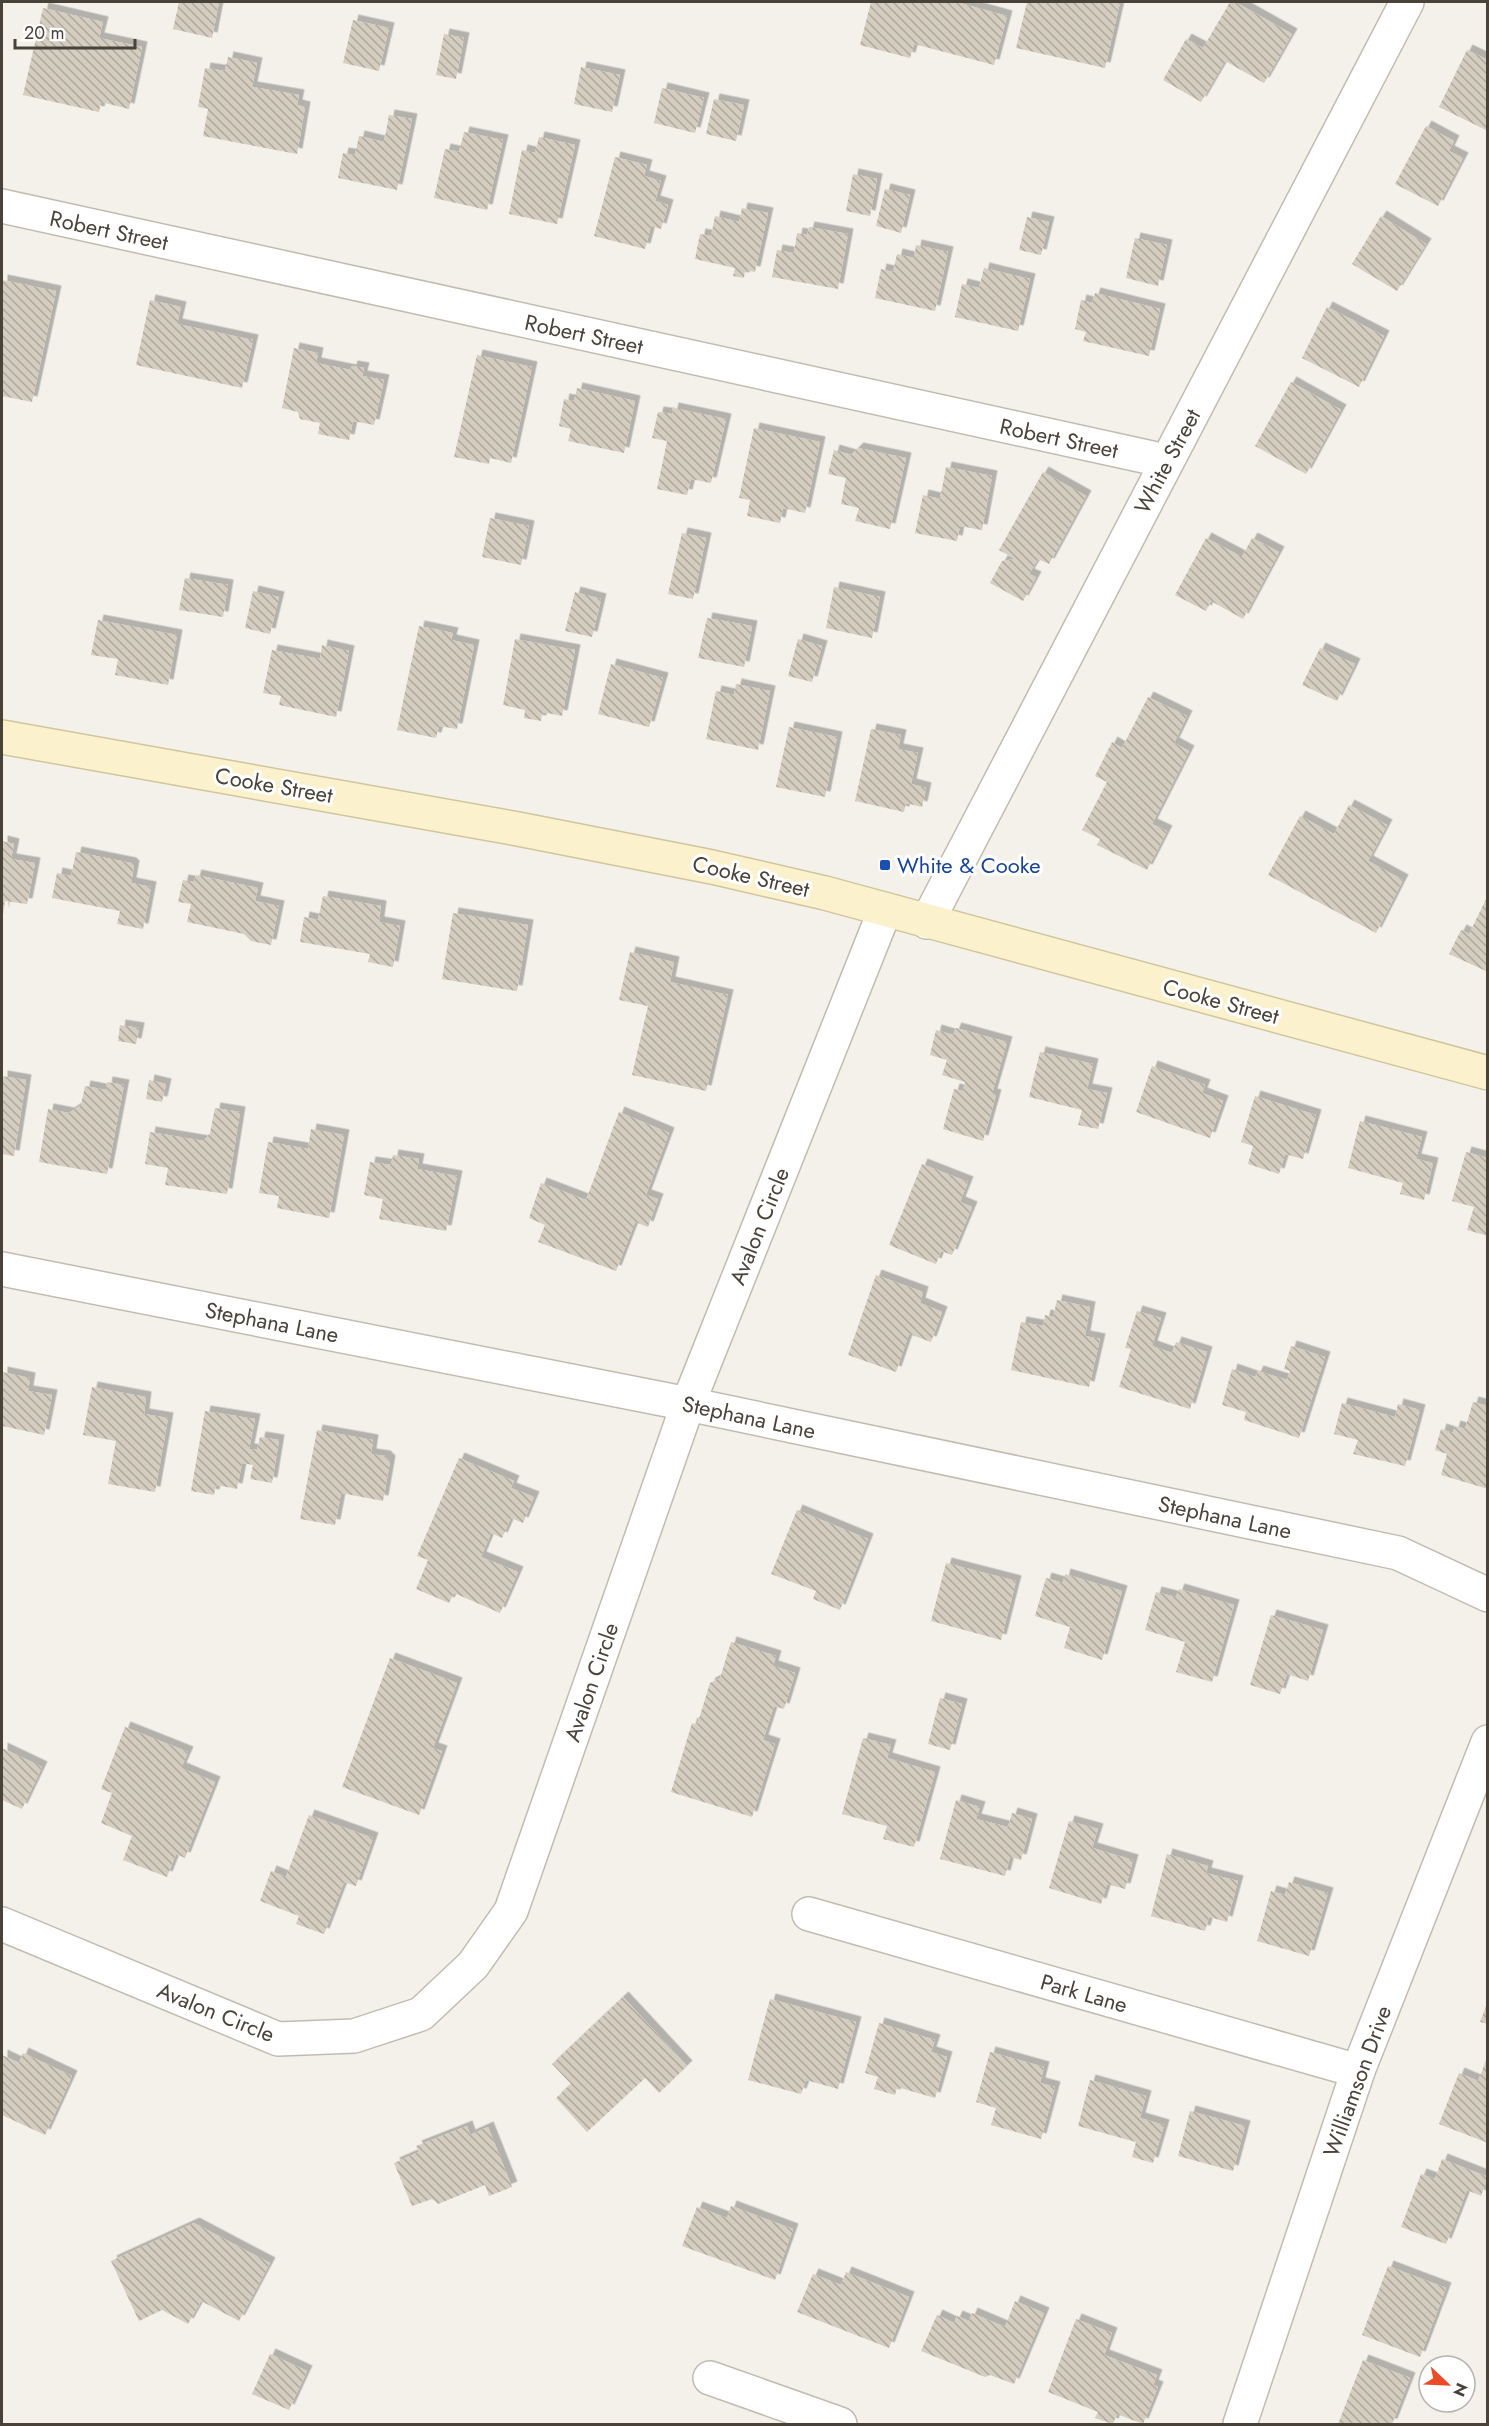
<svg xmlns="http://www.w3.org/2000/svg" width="1489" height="2426" font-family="Jost,sans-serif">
  <defs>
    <pattern id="building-back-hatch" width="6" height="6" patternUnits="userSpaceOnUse" patternTransform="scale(1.5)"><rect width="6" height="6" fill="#d5cdc0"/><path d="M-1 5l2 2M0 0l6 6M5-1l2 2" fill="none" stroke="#afa89d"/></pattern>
    <filter id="shadow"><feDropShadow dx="5.5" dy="-5.5" stdDeviation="0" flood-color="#0004"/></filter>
  </defs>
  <rect width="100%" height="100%" fill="#f4f1ea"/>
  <g fill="url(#building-back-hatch)" filter="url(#shadow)">
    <polygon points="179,2 219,2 212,38 173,29"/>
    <polygon points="871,2 956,2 1007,16 994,65 914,44 910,58 860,45"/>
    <polygon points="1027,2 1120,2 1105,68 1016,48"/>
    <polygon points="1230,2 1235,2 1292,34 1264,83 1225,61 1201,102 1163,80 1186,39 1203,48"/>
    <polygon points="43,8 103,22 99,38 142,47 129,109 101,102 99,112 23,95"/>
    <polygon points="353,20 389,28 379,71 343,63"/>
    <polygon points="444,34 464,38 456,79 436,75"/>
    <polygon points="1467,50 1488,60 1488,131 1439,107"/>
    <polygon points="228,57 257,63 252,87 299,95 297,105 305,107 297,154 203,136 208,109 198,107 205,68 225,71"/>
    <polygon points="581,67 620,75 612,112 574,104"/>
    <polygon points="662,88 704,98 695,133 654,123"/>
    <polygon points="714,99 744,105 736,141 706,134"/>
    <polygon points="389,115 412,119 397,190 338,178 343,153 355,155 359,136 384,142"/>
    <polygon points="1426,126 1454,141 1449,151 1463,158 1438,206 1395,184"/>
    <polygon points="464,132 503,140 487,210 434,198 445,149 459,152"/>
    <polygon points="539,137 575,145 557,224 509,214 522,150 535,153"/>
    <polygon points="615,157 647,165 644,176 661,181 655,201 668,205 661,229 651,226 645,249 594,236"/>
    <polygon points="853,174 877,179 870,216 846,211"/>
    <polygon points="885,189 910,195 901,233 876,226"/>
    <polygon points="742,208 768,213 755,272 745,270 744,278 733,276 735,268 695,259 700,234 711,236 715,216 739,222"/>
    <polygon points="1381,216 1426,244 1397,291 1352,264"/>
    <polygon points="1027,217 1049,222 1041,255 1019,250"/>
    <polygon points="809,227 848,234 838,289 772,277 777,250 794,253 797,233 807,235"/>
    <polygon points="1135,238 1167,245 1158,286 1126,278"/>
    <polygon points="916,245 948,252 935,311 875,298 881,269 893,272 897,254 914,258"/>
    <polygon points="984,268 1030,279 1018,331 955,317 962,284 979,288"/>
    <polygon points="2,280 56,291 32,402 2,396"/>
    <polygon points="1095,293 1160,309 1149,356 1083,341 1086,332 1075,329 1081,300 1092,303"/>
    <polygon points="150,300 181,307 177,324 253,340 242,388 136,365"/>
    <polygon points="1327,307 1384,336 1359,387 1302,358"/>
    <polygon points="294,348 318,353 316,363 351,370 352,366 364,368 362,376 384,380 374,425 353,421 349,440 318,434 320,423 300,419 298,412 282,408"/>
    <polygon points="477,355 532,367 511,463 490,458 489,464 454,457"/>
    <polygon points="1291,382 1341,410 1306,474 1255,446"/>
    <polygon points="577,388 635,401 624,453 568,441 571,429 559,426 564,399 574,401"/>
    <polygon points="673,408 726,419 711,483 691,479 687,495 657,489 667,441 652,438 658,412 672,414"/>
    <polygon points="754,428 820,442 805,513 783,508 780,523 747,516 750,500 739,498"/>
    <polygon points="858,448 906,458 890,529 855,521 859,508 841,504 846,478 828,474 834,450 851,455"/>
    <polygon points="946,467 992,476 982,530 960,526 957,541 915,533 923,495 940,499"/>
    <polygon points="1043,472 1086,496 1049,564 1038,559 1029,574 1036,577 1023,601 990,583 1002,561 1015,559 999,550"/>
    <polygon points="490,518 529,526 521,565 482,557"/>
    <polygon points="682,533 706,538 693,599 668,594"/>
    <polygon points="1206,538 1242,557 1252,538 1279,552 1243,619 1211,601 1206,611 1175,595"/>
    <polygon points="185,578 228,585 223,617 179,610"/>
    <polygon points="834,587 880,597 872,638 826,628"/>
    <polygon points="253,591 279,597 270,634 245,628"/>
    <polygon points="575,592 601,599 592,637 565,631"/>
    <polygon points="707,618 752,626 744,667 698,658"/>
    <polygon points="98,620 177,635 168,685 115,675 118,659 91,655"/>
    <polygon points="419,626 453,633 451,640 474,645 457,729 439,726 436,738 397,730"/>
    <polygon points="515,639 575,650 562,716 542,712 541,721 524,718 525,710 503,705"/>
    <polygon points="798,639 822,646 812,682 788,676"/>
    <polygon points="322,645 349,651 336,717 279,705 281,696 263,693 272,650 320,659"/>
    <polygon points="1320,648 1355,664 1337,701 1302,685"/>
    <polygon points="611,664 663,678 649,727 598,714"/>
    <polygon points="736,684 770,691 758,750 706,739 716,691 734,695"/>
    <polygon points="1148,697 1187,716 1174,743 1189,751 1152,824 1167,831 1147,870 1097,845 1100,839 1082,830 1107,782 1095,776 1112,742 1122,748"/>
    <polygon points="789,727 837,737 825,797 776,787"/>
    <polygon points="871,729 901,735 898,749 918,753 911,784 926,788 922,807 906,803 904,812 855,801"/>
    <polygon points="1349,805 1387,825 1368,861 1403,880 1376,933 1268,875 1300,816 1334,834"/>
    <polygon points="2,841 14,844 11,859 35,863 27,904 5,901 3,914"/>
    <polygon points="76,852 131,863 134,866 131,883 151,887 143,929 117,924 120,911 52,898 57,873 71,876"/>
    <polygon points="196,875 258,888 255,901 279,906 271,945 251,941 244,934 187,922 191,904 178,902 183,880 194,882"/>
    <polygon points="1488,895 1488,972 1449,954 1461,930 1469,934"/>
    <polygon points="323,896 381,906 379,922 400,926 393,967 368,962 370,954 300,942 304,917 318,920"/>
    <polygon points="453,913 528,925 517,991 442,979"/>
    <polygon points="630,952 674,962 670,982 728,995 706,1091 632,1075 648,1006 619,1000"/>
    <polygon points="120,1025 139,1028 136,1044 118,1041"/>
    <polygon points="956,1028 1007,1042 992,1094 996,1095 983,1141 943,1129 954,1089 963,1091 965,1082 942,1075 947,1060 930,1055 936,1030 953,1035"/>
    <polygon points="1040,1052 1093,1064 1087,1089 1107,1093 1098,1129 1078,1125 1082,1110 1029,1097"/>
    <polygon points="1152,1066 1205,1085 1202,1093 1223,1101 1210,1138 1136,1112"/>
    <polygon points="2,1076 26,1080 14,1156 2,1154"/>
    <polygon points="149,1080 166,1084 162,1102 146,1099"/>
    <polygon points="107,1082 124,1085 107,1174 39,1162 48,1109 69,1113 81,1105 85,1086 106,1090"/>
    <polygon points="1255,1096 1316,1115 1303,1159 1285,1154 1279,1174 1248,1164 1253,1146 1241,1142"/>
    <polygon points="215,1108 240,1112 227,1194 165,1185 168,1168 145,1164 150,1132 204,1141 210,1133"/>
    <polygon points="619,1112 669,1133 646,1195 658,1199 648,1227 635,1222 616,1271 538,1242 545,1225 529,1218 541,1183 586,1200"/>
    <polygon points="1360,1121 1422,1137 1416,1159 1433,1163 1424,1200 1400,1194 1403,1183 1348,1168"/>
    <polygon points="311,1129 344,1135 329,1218 277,1208 279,1196 259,1193 268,1142 308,1149"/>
    <polygon points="1466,1152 1488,1158 1488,1236 1467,1230 1474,1207 1452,1201"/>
    <polygon points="393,1155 419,1159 417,1169 457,1176 446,1231 379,1219 383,1199 364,1195 370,1162 391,1165"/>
    <polygon points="922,1164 968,1182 960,1202 972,1207 952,1255 941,1251 936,1264 889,1245"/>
    <polygon points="876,1275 923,1292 920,1303 942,1312 931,1342 909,1334 896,1372 848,1355"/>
    <polygon points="1057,1300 1090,1307 1085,1336 1100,1339 1089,1387 1011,1370 1021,1322 1043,1326 1045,1315 1053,1317"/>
    <polygon points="1137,1311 1161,1318 1152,1346 1172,1353 1176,1342 1207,1352 1190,1409 1119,1387 1131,1349 1125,1348"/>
    <polygon points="1291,1346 1325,1357 1299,1438 1244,1420 1246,1412 1222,1405 1232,1369 1255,1377 1258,1371 1287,1380 1290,1371 1284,1369"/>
    <polygon points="2,1372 30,1378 28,1391 52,1395 44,1435 2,1426"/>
    <polygon points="92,1387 146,1397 144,1414 168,1418 155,1492 108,1484 116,1441 83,1435"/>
    <polygon points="1473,1402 1488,1406 1488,1489 1441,1475 1447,1454 1435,1450 1441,1429 1453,1433 1455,1426 1465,1429"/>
    <polygon points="1342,1403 1395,1417 1398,1404 1420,1410 1405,1466 1353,1454 1358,1440 1334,1434"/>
    <polygon points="205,1411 255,1419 249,1449 257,1450 260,1437 279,1440 272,1483 250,1479 253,1465 242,1463 237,1489 216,1485 214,1495 191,1491"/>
    <polygon points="317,1430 373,1440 371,1454 385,1456 390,1461 383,1501 341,1493 335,1525 300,1519"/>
    <polygon points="459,1458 514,1481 511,1488 534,1497 523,1523 511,1518 502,1538 491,1533 481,1557 518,1572 500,1613 454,1593 449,1603 416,1589 428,1560 417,1556"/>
    <polygon points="797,1510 868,1539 840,1610 813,1599 816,1591 771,1574"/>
    <polygon points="946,1563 1016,1581 1001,1640 931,1621"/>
    <polygon points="1065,1574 1122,1591 1102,1660 1064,1648 1070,1627 1035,1616 1046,1578 1063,1583"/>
    <polygon points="1179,1589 1234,1605 1212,1682 1176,1672 1185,1642 1145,1630 1156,1592 1176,1597"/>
    <polygon points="1271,1615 1323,1630 1308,1681 1287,1674 1280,1694 1250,1685"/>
    <polygon points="731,1642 776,1656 773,1666 795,1673 784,1709 774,1706 763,1740 775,1744 752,1817 671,1792 692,1723 697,1725 710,1683 720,1678"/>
    <polygon points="390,1658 457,1683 433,1748 442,1751 419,1815 342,1787"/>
    <polygon points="940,1698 962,1704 950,1750 928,1744"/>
    <polygon points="125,1727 188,1752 181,1768 215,1782 185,1858 176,1854 167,1877 123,1860 132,1836 101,1823 112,1793 101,1789"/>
    <polygon points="863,1738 891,1745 887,1758 935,1772 914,1847 883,1839 887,1826 842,1814"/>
    <polygon points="2,1748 42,1767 22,1809 2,1800"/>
    <polygon points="956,1800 980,1807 976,1819 1008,1827 1012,1813 1032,1819 1021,1860 1010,1857 1005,1876 940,1859"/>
    <polygon points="309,1815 373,1838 356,1886 344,1882 324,1934 296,1924 299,1916 260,1901 271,1871 286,1877"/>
    <polygon points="1069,1821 1098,1829 1092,1848 1133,1860 1125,1889 1107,1884 1101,1904 1049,1888"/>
    <polygon points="1167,1854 1208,1866 1206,1873 1238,1881 1227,1922 1209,1917 1205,1931 1151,1916"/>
    <polygon points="1289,1882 1328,1893 1309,1956 1257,1941 1271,1891 1285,1895"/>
    <polygon points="623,1997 687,2066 659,2093 645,2078 587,2132 556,2098 571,2084 552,2064"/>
    <polygon points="770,1999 856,2022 838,2089 806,2080 801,2094 748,2080"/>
    <polygon points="1488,2001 1488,2024 1480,2022"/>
    <polygon points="879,2023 935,2040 931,2052 947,2057 935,2098 897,2087 895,2095 874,2089 878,2077 865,2073"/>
    <polygon points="990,2052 1044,2067 1040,2083 1055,2087 1041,2139 991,2125 996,2108 976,2102"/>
    <polygon points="23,2053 72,2076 45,2135 2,2115 2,2055 19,2063"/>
    <polygon points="1487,2058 1488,2058 1488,2143 1439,2124 1459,2073 1478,2081"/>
    <polygon points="1090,2080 1146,2096 1140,2118 1164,2125 1153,2163 1132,2157 1136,2142 1078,2126"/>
    <polygon points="1190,2111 1245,2126 1233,2171 1178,2156"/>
    <polygon points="467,2126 470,2135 488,2127 512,2187 489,2196 485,2185 438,2204 432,2199 412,2206 394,2163 419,2152 416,2146"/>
    <polygon points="1442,2159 1488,2177 1481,2196 1467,2190 1446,2244 1401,2227 1421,2174 1435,2179"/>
    <polygon points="731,2206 793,2229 775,2280 682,2246 697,2207 727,2218"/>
    <polygon points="194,2223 270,2263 239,2321 201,2301 188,2324 162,2310 139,2321 111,2261"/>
    <polygon points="1388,2266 1446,2288 1420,2357 1362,2335"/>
    <polygon points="846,2272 909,2297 889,2348 797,2312 813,2274 841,2285"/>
    <polygon points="1015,2301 1044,2313 1014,2384 990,2375 985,2377 921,2351 937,2315 954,2323 957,2316 969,2321 972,2313 1005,2327"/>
    <polygon points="1076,2319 1112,2333 1104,2355 1157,2375 1153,2385 1158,2387 1143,2424 1117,2414 1113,2424 1095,2418 1098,2412 1048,2392"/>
    <polygon points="270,2354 307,2371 289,2410 252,2394"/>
    <polygon points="1363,2360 1410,2378 1392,2424 1338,2424"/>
  </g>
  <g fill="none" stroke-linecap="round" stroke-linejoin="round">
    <defs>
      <g id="minor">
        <polyline points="2,206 1166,461"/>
        <polyline points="927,922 1407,2"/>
        <polyline points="2,1269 688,1404 1398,1553 1488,1595"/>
        <polyline points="809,1914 1358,2071"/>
        <polyline points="2,1924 278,2039 354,2036 421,2014 473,1965 511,1911 688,1404 885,910"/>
        <polyline points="710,2378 840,2424"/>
        <polyline points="1240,2424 1358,2071 1488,1742"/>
      </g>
      <polyline id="secondary" points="2,737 518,829 712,867 825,893 1488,1073"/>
    </defs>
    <use href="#minor" stroke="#c2bcb0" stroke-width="36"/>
    <use href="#secondary" stroke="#d1c59c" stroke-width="36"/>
    <use href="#minor" stroke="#fff" stroke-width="33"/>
    <use href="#secondary" stroke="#fcf1cd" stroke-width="33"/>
  </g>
  <rect fill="#1a4fb4" stroke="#fff" stroke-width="2" x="879" y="859" width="12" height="12" rx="3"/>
  <g text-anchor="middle" stroke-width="6" stroke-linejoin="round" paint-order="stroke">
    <g font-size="22" fill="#484239" stroke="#fff">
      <text transform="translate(109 230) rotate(12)" y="8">Robert Street</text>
      <text transform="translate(584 334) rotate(12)" y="8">Robert Street</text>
      <text transform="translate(1059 438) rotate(12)" y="8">Robert Street</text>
      <text transform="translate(1167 461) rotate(-62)" y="8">White Street</text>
      <text transform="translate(274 785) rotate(10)" y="8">Cooke Street</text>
      <text transform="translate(751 876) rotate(13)" y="8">Cooke Street</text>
      <text transform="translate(1221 1001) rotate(15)" y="8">Cooke Street</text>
      <text transform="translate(759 1226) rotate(-68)" y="8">Avalon Circle</text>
      <text transform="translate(272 1322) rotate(11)" y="8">Stephana Lane</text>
      <text transform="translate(749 1417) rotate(12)" y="8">Stephana Lane</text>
      <text transform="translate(1225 1517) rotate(12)" y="8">Stephana Lane</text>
      <text transform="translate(591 1682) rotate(-71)" y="8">Avalon Circle</text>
      <text transform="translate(1084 1993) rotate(16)" y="8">Park Lane</text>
      <text transform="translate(216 2012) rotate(22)" y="8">Avalon Circle</text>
      <text transform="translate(1357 2081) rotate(-70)" y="8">Williamson Drive</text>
    </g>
    <g font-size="22" fill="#164399" stroke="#fff" text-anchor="start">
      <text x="897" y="873">White &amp; Cooke</text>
    </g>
  </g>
  <rect width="1489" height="2426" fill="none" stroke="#484239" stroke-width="6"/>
  <g transform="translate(1447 2384) rotate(113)"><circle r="28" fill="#ffffff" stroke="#b6b3b0" stroke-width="1.5"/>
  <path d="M0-4.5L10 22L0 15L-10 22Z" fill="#ed4a28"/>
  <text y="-9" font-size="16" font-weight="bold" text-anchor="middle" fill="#484239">N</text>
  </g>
  <path d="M15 39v9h120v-9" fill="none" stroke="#484239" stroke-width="3"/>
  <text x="24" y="39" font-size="18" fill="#484239" stroke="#ffffff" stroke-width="4.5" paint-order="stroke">20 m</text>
</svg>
